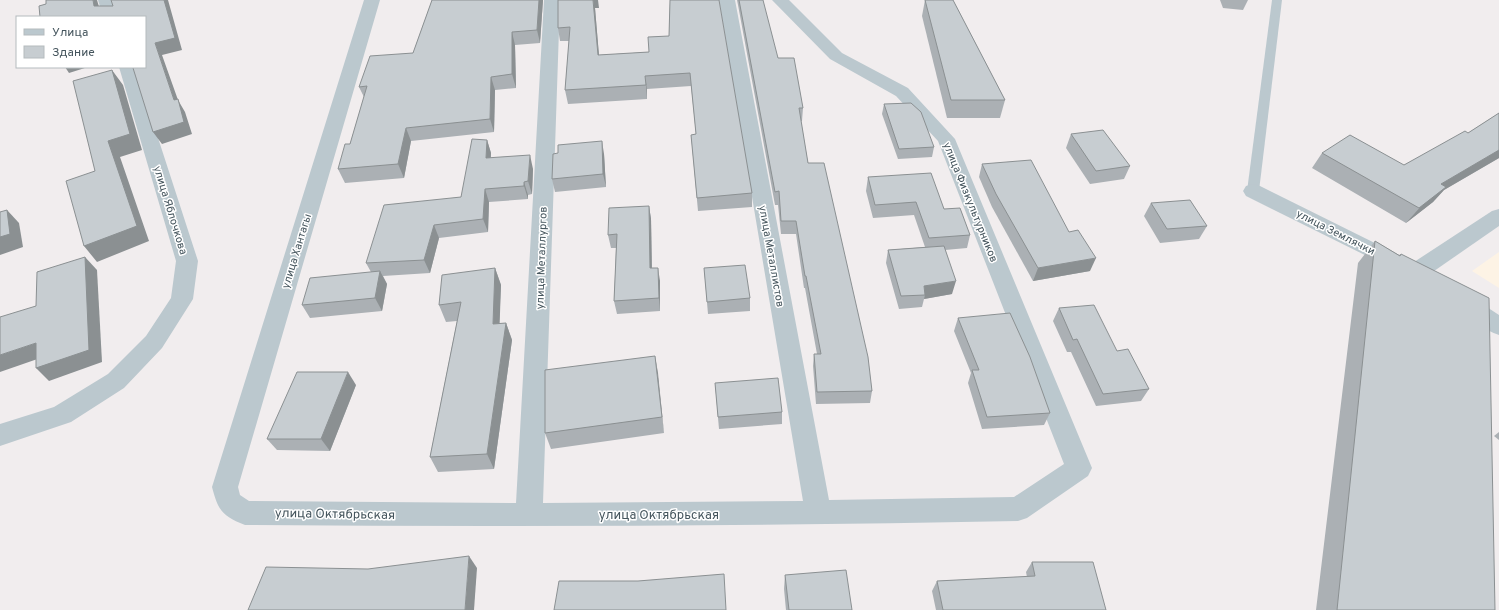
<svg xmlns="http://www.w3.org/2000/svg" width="1499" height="610" font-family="Overpass,sans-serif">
  <rect width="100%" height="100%" fill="#f1edee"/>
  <polygon fill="#fdf3e5" points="1499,252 1499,288 1472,271"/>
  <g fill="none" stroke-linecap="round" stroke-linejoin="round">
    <polygon fill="#bbc8ce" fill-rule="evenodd" points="1272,0 1282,0 1259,191 1257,194 1249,194 1247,191"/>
    <g fill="#bbc8ce" fill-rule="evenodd">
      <polygon points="98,0 114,0 119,17 103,17"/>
      <path d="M364 0H380L238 487 240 495 249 501 516 503 544 0H560L543 503 803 501 719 0H735L829 500 1014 497 1064 464 938 141 896 96 830 59 772 0H789L842 53 908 88 955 139 1092 468 1088 476 1027 518 1018 521C760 526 503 527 245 525 222 516 218 510 212 487Z"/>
      <polygon points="119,67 135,67 198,261 193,299 162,348 124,388 71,422 0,446 0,424 54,407 108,374 146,336 171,298 176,261"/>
      <polygon points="1253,184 1260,186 1403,257 1407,262 1403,267 1396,270 1389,267 1246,196 1243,191 1246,186"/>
      <polygon points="1499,209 1499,226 1424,278 1416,280 1408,278 1405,272 1408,266 1492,211"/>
      <path d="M1465 296 1473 298 1499 315V335C1486 331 1460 315 1454 304L1457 298Z"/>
    </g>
  </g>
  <g fill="#abb0b4">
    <polygon points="432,0 543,0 540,43 515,45 516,88 495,90 494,132 411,141 404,178 345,183 338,169 350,144 364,97 359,87 413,53"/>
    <polygon points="558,0 599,8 595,8 599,55 649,52 669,36 670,0 752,193 752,207 698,211 691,135 696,134 691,86 647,89 647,99 568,104 565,90 569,41 560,41 558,28"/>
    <polygon points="737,0 739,0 778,58 803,108 802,121 801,121 808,163 872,391 870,403 816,404 813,366 814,354 817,354 805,288 804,288 796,234 781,234 778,205 775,205 738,5"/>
    <polygon points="925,0 953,0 1005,100 1000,118 947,118 922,16"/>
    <polygon points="1220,0 1248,0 1243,10 1223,8"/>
    <polygon points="884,104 934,147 932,157 898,159 882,114"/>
    <polygon points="1499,113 1499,158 1444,190 1433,202 1406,223 1312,168 1322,153 1404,165 1468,133"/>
    <polygon points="1071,134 1130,166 1124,179 1090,184 1066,148"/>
    <polygon points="487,140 491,153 491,158 533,169 532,194 528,195 528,199 489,202 488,232 439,238 430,273 383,276 387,284 382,311 310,318 302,305 371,272 366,263 461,197"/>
    <polygon points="604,154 606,187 555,192 552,179"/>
    <polygon points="982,164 1069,232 1090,271 1033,281 992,207 979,177"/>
    <polygon points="868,177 944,209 970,235 967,248 945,250 952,294 924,299 922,307 899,309 886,263 888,250 925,247 914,215 873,218 866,191"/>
    <polygon points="1151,203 1207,226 1199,239 1160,243 1144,216"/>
    <polygon points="649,206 651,219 652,268 660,281 660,311 617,314 614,301 616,248 611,248 608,235"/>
    <polygon points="1375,241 1399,255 1401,254 1495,610 1316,610 1358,263"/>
    <polygon points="495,268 501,285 499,324 506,323 512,340 494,469 438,472 430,457 457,321 446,322 439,305"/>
    <polygon points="704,268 750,298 750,311 708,314"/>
    <polygon points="1059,308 1117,351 1149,389 1141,401 1096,406 1071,352 1067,352 1053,321"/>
    <polygon points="958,318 1050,413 1044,425 982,429 968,383 971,373 954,331"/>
    <polygon points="655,356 664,433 551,449 545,433"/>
    <polygon points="715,383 782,412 782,424 719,429"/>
    <polygon points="356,385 330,451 277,450 267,439"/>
    <polygon points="1499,432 1499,440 1494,436"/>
    <polygon points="1032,562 1106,610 936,610 932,591 937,581 1027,577 1026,572"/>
    <polygon points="785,575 852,610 786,610 784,589"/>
  </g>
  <g fill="#8b9092">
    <polygon points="93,0 97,0 102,17 94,6"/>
    <polygon points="164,0 168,0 182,50 162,55 178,100 185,112 192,134 162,144 153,132 174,100 155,43"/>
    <polygon points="539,0 543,0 540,43 537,30"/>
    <polygon points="593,0 598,0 599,8 595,8 600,68 598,55"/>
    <polygon points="512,32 515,45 516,88 512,74"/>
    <polygon points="65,67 88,67 69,73"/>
    <polygon points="112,70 123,85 142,150 120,157 149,241 97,262 84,246 108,141"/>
    <polygon points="645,76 647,89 647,99 646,85"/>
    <polygon points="491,77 495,90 494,132 490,119"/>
    <polygon points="406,128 411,141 404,178 398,164"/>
    <polygon points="487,140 491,153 490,171 486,158"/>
    <polygon points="602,141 604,154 606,187 603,174"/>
    <polygon points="1499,150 1499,158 1444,190 1433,202 1406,223 1441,184"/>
    <polygon points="530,155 533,169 532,194 528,181"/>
    <polygon points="524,182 528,195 528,199 524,186"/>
    <polygon points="485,189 489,202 488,232 483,219"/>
    <polygon points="649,206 651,219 652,281 650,268"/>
    <polygon points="7,210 19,223 23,247 0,255 0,237"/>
    <polygon points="434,225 439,238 430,273 424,260"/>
    <polygon points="85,257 97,270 102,362 49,381 36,368"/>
    <polygon points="1096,258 1090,271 1033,281 1038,268"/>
    <polygon points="495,268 501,285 499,341 493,324"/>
    <polygon points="658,268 660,281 660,311 659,298"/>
    <polygon points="380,271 387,284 382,311 375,298"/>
    <polygon points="956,281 952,294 924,299 925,295 924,286"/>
    <polygon points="506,323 512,340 494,469 487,454"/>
    <polygon points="36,343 49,355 0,372 0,355"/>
    <polygon points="655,356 658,373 664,433 662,417"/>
    <polygon points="348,372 356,385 330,451 321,439"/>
    <polygon points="469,556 477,568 474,610 465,610"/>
  </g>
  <g fill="#c7cdd1" stroke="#8b9092">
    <polygon points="46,0 93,0 94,6 113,6 111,0 164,0 175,38 155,43 174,100 178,99 184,122 153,132 133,68 136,67 145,67 145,17 40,17 39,6 46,4"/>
    <polygon points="432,0 539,0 537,30 512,32 512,74 491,77 490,119 406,128 398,164 338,169 345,144 350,144 367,86 359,87 370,56 413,53"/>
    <polygon points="558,0 593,0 598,55 649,52 648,37 669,36 670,0 719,0 752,193 697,198 691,135 696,134 690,73 645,76 646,85 565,90 570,27 558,28"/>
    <polygon points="739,0 763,0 778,58 794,58 803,108 799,108 808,163 824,163 868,357 872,391 817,392 814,354 821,354 806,276 805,276 796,221 781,221 779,191 775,192"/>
    <polygon points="925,0 953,0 1005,100 951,100"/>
    <polygon points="112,70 130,134 108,141 137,226 84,246 66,181 95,171 73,81"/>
    <polygon points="911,103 921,112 934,147 899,149 884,104"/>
    <polygon points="1499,113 1499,150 1441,184 1446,187 1419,208 1322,153 1350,135 1404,165 1465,131 1468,133"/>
    <polygon points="1103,130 1130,166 1096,171 1071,134"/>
    <polygon points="472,139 487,140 486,158 530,155 528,181 524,182 524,186 485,189 483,219 434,225 424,260 366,263 384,205 461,197"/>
    <polygon points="602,141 603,174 552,179 553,154 558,153 558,145"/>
    <polygon points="1031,160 1069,232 1078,230 1096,258 1038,268 996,194 982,164"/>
    <polygon points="931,173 944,209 960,208 970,235 929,238 916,202 875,205 868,177"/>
    <polygon points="1190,200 1207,226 1167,229 1151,203"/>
    <polygon points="649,206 650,268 658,268 659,298 614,301 617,234 608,235 609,208"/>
    <polygon points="7,210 10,234 0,237 0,212"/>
    <polygon points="1375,241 1400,256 1401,254 1489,298 1495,610 1337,610"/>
    <polygon points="944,246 956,281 924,286 925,295 901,296 888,250"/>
    <polygon points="85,257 89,350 36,368 36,343 0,355 0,317 36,306 37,272"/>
    <polygon points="745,265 750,298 707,302 704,268"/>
    <polygon points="495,268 493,324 506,323 487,454 430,457 461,302 439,305 442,275"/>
    <polygon points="380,271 375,298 302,305 310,278"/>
    <polygon points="1094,305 1117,351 1128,349 1149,389 1103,394 1077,339 1073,340 1059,308"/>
    <polygon points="1010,313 1030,357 1050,413 987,417 972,370 979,370 958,318"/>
    <polygon points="655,356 662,417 545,433 545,370"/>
    <polygon points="297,372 348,372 321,439 267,439"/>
    <polygon points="778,378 782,412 718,417 715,383"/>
    <polygon points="469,556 465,610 248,610 266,567 368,569"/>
    <polygon points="1032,562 1093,562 1106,610 943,610 937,581 1035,576"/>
    <polygon points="846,570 852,610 789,610 785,575"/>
    <polygon points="724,574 726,610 554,610 559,581 638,581"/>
  </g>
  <g text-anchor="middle" stroke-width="3" stroke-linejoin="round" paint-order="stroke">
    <g font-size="11" fill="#45555d" stroke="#fff">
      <text transform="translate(971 202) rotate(68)" y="4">улица Физкультурников</text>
      <text transform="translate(171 210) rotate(73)" y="4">улица Яблочкова</text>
      <text transform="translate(1336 232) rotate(27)" y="4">улица Землячки</text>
      <text transform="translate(296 251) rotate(-73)" y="4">улица Хантагы</text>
      <text transform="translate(772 256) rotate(80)" y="4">улица Металлистов</text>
      <text transform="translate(541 258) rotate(-88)" y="4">улица Металлургов</text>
    </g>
    <g font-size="13" fill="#45555d" stroke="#fff">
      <text transform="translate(335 513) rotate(1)" y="5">улица Октябрьская</text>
      <text x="659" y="519">улица Октябрьская</text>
    </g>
  </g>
  <rect x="16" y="16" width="130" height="52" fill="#ffffff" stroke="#b5bbbe"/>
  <rect x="24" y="29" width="20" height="6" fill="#bbc8ce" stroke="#b5bbbe"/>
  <text x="52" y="36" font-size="12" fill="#45555d">Улица</text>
  <rect x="24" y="46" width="20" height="12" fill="#c7cdd1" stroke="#b5bbbe"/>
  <text x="52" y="56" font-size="12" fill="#45555d">Здание</text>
</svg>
